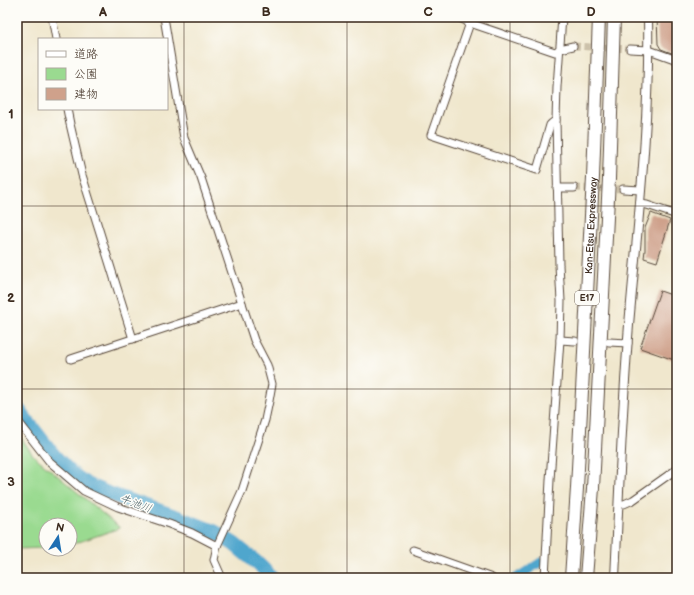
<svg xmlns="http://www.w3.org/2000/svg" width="694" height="595" font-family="'Balsamiq Sans','Klee One',sans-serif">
  <rect width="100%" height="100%" fill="#fdfcf7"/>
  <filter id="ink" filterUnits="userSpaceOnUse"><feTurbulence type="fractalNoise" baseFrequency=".025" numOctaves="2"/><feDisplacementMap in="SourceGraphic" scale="8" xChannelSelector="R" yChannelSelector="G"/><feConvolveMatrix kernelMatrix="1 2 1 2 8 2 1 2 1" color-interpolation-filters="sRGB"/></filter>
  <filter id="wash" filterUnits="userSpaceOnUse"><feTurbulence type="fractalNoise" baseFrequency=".012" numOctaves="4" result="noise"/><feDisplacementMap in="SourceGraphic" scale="16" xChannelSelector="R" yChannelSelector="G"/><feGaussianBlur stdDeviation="0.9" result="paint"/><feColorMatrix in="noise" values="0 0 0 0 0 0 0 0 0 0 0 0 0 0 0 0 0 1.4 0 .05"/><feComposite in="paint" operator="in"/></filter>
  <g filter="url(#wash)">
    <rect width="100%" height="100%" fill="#f0e7cd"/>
    <polygon fill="#9ada90" stroke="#6a8257" points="17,432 33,455 120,528 70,545 70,525 46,525 46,548 17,549"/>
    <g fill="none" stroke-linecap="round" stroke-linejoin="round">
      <polyline stroke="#50a6cd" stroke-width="9" points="516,578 541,562"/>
      <polyline stroke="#50a6cd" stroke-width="15" points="17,408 55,457 71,473 87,485 104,492 174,516 215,532 234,544 263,568 271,578"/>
    </g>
    <g id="blocks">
      <g fill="#cfa18b">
        <polygon points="657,17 677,17 677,55 661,49 658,44"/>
        <polygon points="651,213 670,220 657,262 644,258 645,250 645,228"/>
        <polygon points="660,291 677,297 674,305 677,306 677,361 640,348"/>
      </g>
    </g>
  </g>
  <g filter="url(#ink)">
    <use href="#blocks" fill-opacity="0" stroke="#564638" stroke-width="1"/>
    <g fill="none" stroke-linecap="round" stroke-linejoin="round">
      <g stroke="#ccc1aa" stroke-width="7" stroke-dasharray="7 3.5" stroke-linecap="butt">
        <polyline points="573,46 630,49"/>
        <polyline points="574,188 623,189"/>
      </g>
      <defs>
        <g id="minor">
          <polyline points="52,17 56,39"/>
          <polyline points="164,17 184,138 201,178 254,340 267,365 272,384 269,401 265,420 242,491 217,546 214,560 222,578"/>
          <polyline points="458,17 470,23 555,52 560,49 573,46"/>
          <polyline points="473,17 470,23 431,135 537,170 550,125 552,123 556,120"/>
          <polyline points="630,49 649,50 677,60"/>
          <polyline points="67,109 70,124 82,175 133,339"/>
          <polyline points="557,188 574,188"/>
          <polyline points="623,189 641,190"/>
          <polyline points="640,204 647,205 677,215"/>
          <polyline points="560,340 575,341"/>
          <polyline points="609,342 628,343"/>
          <polyline points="71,359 242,303"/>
          <polyline points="17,420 49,461 84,491 118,507 169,524 192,533 217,546"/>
          <polyline points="619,504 624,504 633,500 677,469"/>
          <polyline points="413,550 492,578"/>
          <polyline points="545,578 550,480 560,340 561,301 559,265 556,120 557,87 562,17"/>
        </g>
        <path id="tertiary" d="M615 578C619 494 622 409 629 325 638 222 650 120 648 17"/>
        <g id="motorway">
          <path id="s1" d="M571 578 577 488 593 177 599 17"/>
          <polyline points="586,578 593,488 609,179 614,17"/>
        </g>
      </defs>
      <use href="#minor" stroke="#564638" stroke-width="9"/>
      <use href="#tertiary" stroke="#564638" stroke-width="10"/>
      <use href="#motorway" stroke="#564638" stroke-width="14"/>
      <use href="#minor" stroke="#fff" stroke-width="7"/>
      <use href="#tertiary" stroke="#fff" stroke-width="8"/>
      <use href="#motorway" stroke="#fff" stroke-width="12"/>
    </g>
  </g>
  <path fill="none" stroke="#3b2a1e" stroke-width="1" stroke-opacity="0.55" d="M184 17V578M347 17V578M510 17V578M17 206H677M17 389H677"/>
  <g text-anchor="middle" stroke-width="3" stroke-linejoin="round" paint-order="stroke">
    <rect fill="#fdfcf7" stroke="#75695f" stroke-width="1" x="575" y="291" width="24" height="14" rx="3"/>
    <g font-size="9" font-weight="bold" fill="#3b2a1e">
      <text x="587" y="301">E17</text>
    </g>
    <g font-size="10" fill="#3b2a1e" stroke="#fdfcf7">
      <text dy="4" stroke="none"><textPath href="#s1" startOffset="353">Kan-Etsu Expressway</textPath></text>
    </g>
    <g font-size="11" font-style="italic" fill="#435c64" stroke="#fdfcf7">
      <text transform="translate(136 503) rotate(20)" y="4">牛池川</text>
    </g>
  </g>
  <rect width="694" height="595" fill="none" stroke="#fdfcf7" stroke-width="44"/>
  <rect x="38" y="38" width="130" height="72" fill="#fdfcf7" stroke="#afa8a0"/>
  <rect x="46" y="51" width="20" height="6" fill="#ffffff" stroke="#afa8a0"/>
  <text x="74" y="58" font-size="12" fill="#3b2a1e">道路</text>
  <rect x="46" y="68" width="20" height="12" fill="#9ada90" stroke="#afa8a0"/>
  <text x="74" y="78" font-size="12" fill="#3b2a1e">公園</text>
  <rect x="46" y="88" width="20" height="12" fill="#cfa18b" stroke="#afa8a0"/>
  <text x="74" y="98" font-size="12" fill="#3b2a1e">建物</text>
  <g transform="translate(58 537) rotate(12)"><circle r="19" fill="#fdfcf7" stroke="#afa8a0"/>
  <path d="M0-3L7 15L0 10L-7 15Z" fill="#1f6fb2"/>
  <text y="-6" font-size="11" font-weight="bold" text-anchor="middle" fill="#3b2a1e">N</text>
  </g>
  <rect x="22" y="22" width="650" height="551" fill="none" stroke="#3b2a1e" stroke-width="1.5"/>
  <g font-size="13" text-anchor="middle" font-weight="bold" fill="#3b2a1e">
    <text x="103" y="16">A</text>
    <text x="266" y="16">B</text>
    <text x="428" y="16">C</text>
    <text x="591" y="16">D</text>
    <text x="11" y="118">1</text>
    <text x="11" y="302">2</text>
    <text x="11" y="486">3</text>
  </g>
</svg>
